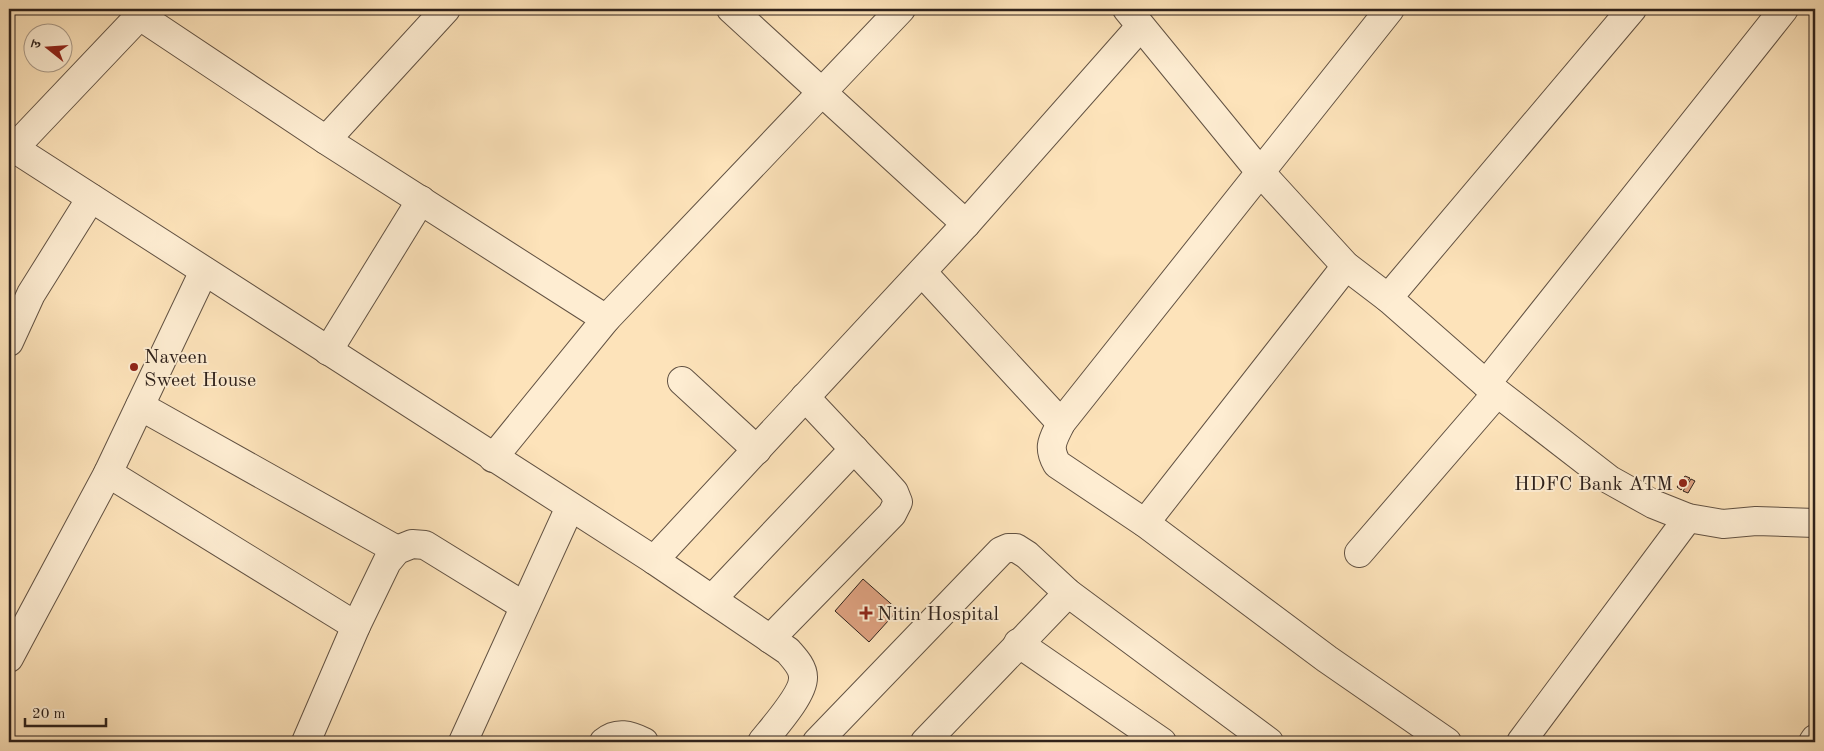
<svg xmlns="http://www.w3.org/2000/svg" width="1824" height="751" font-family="'Old Standard TT','Noto Serif Devanagari',serif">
  <rect width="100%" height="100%" fill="#fde3ba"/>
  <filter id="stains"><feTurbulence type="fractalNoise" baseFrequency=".004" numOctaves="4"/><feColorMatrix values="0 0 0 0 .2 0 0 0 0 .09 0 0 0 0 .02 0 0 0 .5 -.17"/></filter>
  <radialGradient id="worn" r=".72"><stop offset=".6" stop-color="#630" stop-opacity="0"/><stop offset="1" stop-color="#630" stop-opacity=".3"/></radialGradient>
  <g fill="#dfa281" stroke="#2e211b">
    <polygon points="1685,476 1690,478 1681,490 1677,487"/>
    <polygon points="1691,479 1695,481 1688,493 1683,491"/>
    <polygon points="863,579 898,610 869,642 835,611"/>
  </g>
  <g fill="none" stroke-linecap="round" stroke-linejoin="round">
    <defs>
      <g id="minor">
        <polyline points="731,9 966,224"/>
        <polyline points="1127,9 1261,173 1346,266 1388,298 1486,384 1610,480 1653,504 1688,518 1723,524 1756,521 1815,523"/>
        <path d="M1390 9 1061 423C1053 440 1047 446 1057 464L1145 523 1327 659 1447 742"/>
        <polyline points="140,16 326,140 606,319"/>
        <polyline points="326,140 446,9"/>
        <path d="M9 145 654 560 788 651C794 658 803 667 803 677 804 694 773 728 762 742"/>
        <polyline points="14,148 146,9"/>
        <polyline points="922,272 1061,423"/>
        <polyline points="1388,298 1632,9"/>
        <polyline points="9,342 31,294 91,198"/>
        <polyline points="328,351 421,200"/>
        <polyline points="682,381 757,450"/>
        <polyline points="1486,384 1784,9"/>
        <polyline points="140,406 397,550"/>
        <polyline points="493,458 606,319 901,9"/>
        <polyline points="108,473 356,626"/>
        <polyline points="1145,523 1346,266"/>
        <polyline points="1359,553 1497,393"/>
        <polyline points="654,560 966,224 1140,27"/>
        <polyline points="712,599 854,449"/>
        <polyline points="770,639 892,514 898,502 894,492 885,482 805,397"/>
        <polyline points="1018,643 1162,742"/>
        <polyline points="9,658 108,473 204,271"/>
        <polyline points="306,742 356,626 387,562 397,550 412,544 425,545 524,606"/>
        <polyline points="463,742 570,507"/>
        <path d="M604 742C617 731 630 735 644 742"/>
        <polyline points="817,742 1001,551 1008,548 1016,548 1027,555 1068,593 1269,742"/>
        <polyline points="925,742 1068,593"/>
        <polyline points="1521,742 1688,518"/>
        <polyline points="1813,742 1815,739"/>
      </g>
    </defs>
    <use href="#minor" stroke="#625243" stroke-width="30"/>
    <use href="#minor" stroke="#feedd2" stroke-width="28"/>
  </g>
  <g fill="#8f2418" stroke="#feedd2" stroke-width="2">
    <circle cx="134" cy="367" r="5"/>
    <circle cx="1683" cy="483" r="5"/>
    <path d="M863.5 605.5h5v5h5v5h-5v5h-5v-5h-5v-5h5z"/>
  </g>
  <g text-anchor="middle" stroke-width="4" stroke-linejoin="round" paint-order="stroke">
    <g font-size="20" fill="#2e211b" stroke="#feedd2" text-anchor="start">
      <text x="144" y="363">Naveen<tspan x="144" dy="23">Sweet House</tspan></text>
      <text x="1673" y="490" text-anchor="end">HDFC Bank ATM</text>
      <text x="877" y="620">Nitin Hospital</text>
    </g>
  </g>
  <rect width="1824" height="751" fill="none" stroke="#fde3ba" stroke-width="30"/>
  <rect x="10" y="10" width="1804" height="731" fill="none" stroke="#2e211b" stroke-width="2.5"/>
  <rect x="15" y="15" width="1794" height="721" fill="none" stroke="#2e211b"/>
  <g transform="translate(48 48) rotate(287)"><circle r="24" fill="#feedd2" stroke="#ab9b89"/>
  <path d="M0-4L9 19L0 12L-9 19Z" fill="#8f2418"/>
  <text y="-8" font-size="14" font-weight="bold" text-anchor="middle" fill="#2e211b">उ</text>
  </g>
  <path d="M25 718v8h81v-8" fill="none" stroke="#2e211b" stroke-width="2.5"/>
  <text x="32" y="718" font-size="15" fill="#2e211b" stroke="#feedd2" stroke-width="4" paint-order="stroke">20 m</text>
  <rect width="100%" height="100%" filter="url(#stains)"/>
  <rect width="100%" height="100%" fill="url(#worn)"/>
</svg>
